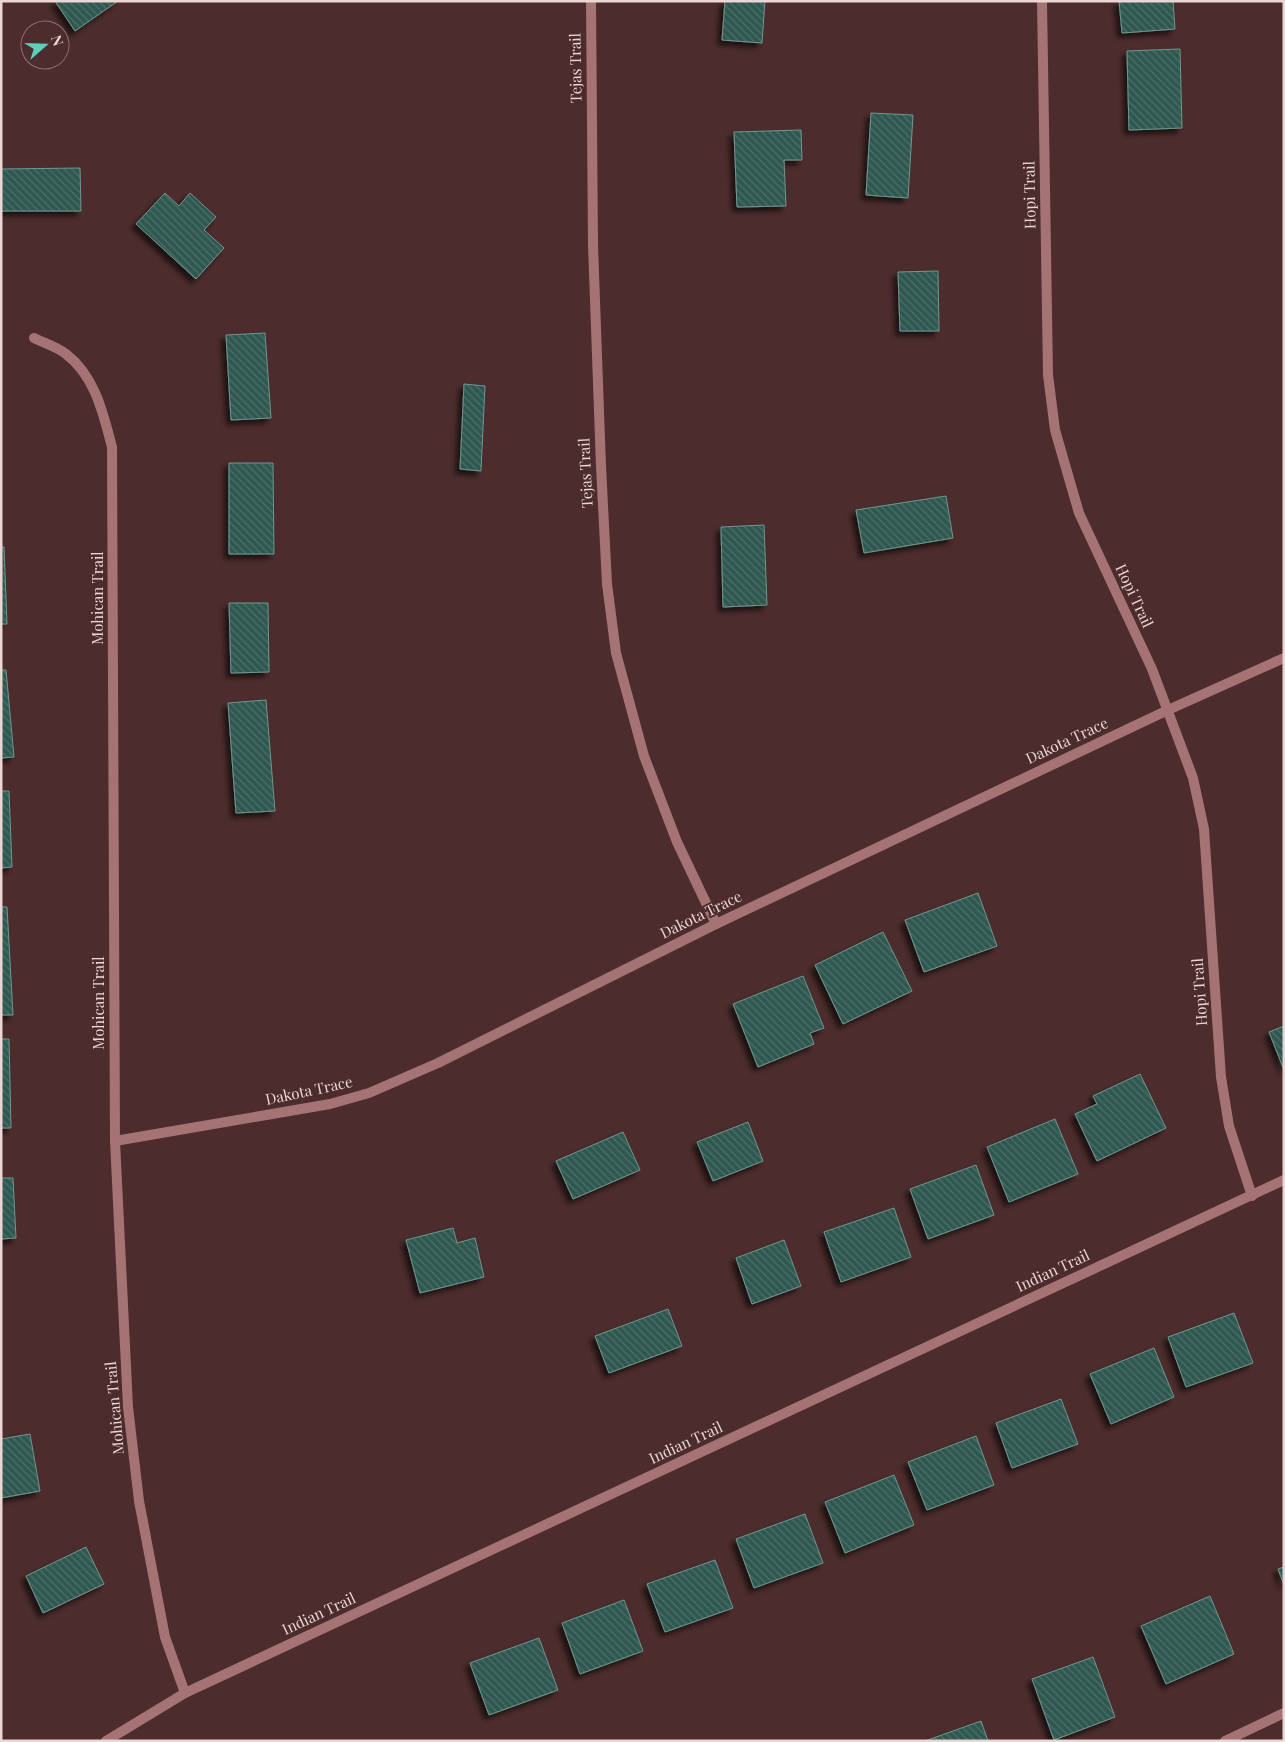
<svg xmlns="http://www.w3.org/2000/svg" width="1285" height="1742" font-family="'Playfair Display',serif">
  <defs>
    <pattern id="building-back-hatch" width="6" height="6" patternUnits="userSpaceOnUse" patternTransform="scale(1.25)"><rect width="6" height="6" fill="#2e5850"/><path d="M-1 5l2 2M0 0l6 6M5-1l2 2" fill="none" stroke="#4c6f68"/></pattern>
    <filter id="shadow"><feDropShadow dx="-4.5" dy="4.5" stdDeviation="2.5" flood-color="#0009"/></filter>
  </defs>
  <rect width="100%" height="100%" fill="#4c2c2c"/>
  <g fill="url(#building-back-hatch)" stroke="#6d988f" filter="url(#shadow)">
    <polygon points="55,1 118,1 75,31"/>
    <polygon points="725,1 765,1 762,43 722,40"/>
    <polygon points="1119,1 1173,1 1175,29 1122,33"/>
    <polygon points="1180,49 1182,128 1129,130 1127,51"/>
    <polygon points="871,113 913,115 908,198 866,195"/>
    <polygon points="801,130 802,160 784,160 786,206 737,207 734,132"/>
    <polygon points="80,168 81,211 1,211 1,169"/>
    <polygon points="165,193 179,206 190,193 216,217 204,230 224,248 196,279 136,224"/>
    <polygon points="938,271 939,331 900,331 898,272"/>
    <polygon points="265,333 271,418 231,420 226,335"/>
    <polygon points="464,384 485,386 481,471 460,469"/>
    <polygon points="229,463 273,463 274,554 229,554"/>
    <polygon points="946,496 953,538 864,553 856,510"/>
    <polygon points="764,525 767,605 723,607 721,527"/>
    <polygon points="1,547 4,547 7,624 1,624"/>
    <polygon points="229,603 268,603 269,672 231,673"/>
    <polygon points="1,670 6,670 14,757 1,758"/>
    <polygon points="266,700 275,811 236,813 228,703"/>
    <polygon points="1,791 9,791 12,867 1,868"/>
    <polygon points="978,893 997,946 924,972 905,920"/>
    <polygon points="1,907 7,907 13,1015 1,1015"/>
    <polygon points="883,932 912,991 843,1024 815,965"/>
    <polygon points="803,976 824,1028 810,1033 814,1044 758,1067 733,1004"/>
    <polygon points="1284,1026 1284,1070 1269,1032"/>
    <polygon points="1,1039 9,1039 11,1128 1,1128"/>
    <polygon points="1140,1074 1166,1128 1097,1161 1075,1114 1097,1104 1093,1096"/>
    <polygon points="1055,1119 1078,1174 1009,1202 987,1147"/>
    <polygon points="748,1122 763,1161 713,1181 697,1142"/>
    <polygon points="623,1132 640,1170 573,1199 556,1161"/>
    <polygon points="976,1165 994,1215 928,1239 910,1189"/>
    <polygon points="1,1178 13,1178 16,1238 1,1239"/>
    <polygon points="894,1208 911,1257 841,1282 824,1232"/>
    <polygon points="453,1228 457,1243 475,1238 484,1277 420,1293 406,1240"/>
    <polygon points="784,1240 801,1286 752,1304 736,1258"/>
    <polygon points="668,1309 682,1346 609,1373 595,1336"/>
    <polygon points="1234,1313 1253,1363 1186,1387 1168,1337"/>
    <polygon points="1154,1348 1174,1397 1111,1424 1090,1374"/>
    <polygon points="1061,1399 1078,1444 1012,1468 996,1423"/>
    <polygon points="30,1434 40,1491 1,1498 1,1439"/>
    <polygon points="976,1436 994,1485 927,1510 908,1462"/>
    <polygon points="894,1475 914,1525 845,1553 825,1502"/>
    <polygon points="805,1514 823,1563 754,1588 736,1539"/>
    <polygon points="86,1547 104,1584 43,1613 26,1576"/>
    <polygon points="715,1560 733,1608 665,1632 647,1584"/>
    <polygon points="1284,1567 1284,1585 1278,1569"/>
    <polygon points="1210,1596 1234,1654 1166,1684 1141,1626"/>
    <polygon points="624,1600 643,1651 580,1674 562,1623"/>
    <polygon points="539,1638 558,1690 489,1715 470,1663"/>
    <polygon points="1093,1657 1115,1717 1054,1740 1032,1679"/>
    <polygon points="981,1721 988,1741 925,1741"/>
  </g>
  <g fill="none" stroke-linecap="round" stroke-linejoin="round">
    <g stroke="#a57374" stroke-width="10">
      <polyline points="591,1 593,245 601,466 607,584 616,653 644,756 677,842 716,924"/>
      <polyline points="1042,1 1048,375 1055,430 1079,513 1152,669 1193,778 1204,829 1221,1077 1229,1126 1252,1196"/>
      <path d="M34 338C44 343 57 347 66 354 95 376 103 413 112 447L115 1141 128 1407 139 1501 165 1637 185 1693"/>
      <polyline points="115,1141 330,1104 369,1093 438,1063 716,924 1168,710 1284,658"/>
      <polyline points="1225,1741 1284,1713"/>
    </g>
    <polyline stroke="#a57374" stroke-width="10" points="106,1741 185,1693 1284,1180"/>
  </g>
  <g text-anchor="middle" stroke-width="4" stroke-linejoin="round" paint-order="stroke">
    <g font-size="15" fill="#ebd5d5" stroke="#4c2c2c">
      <text transform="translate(576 68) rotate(-91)" y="5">Tejas Trail</text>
      <text transform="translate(1030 195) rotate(-91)" y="5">Hopi Trail</text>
      <text transform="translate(586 473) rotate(-93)" y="5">Tejas Trail</text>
      <text transform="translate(1134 596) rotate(65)" y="5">Hopi Trail</text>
      <text transform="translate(98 598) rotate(-90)" y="5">Mohican Trail</text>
      <text transform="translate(1067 741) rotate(-25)" y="5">Dakota Trace</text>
      <text transform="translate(701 915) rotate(-26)" y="5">Dakota Trace</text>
      <text transform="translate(1200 992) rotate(-94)" y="5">Hopi Trail</text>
      <text transform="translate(99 1003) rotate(-90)" y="5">Mohican Trail</text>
      <text transform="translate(309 1091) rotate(-12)" y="5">Dakota Trace</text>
      <text transform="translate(1053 1271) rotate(-25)" y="5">Indian Trail</text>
      <text transform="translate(115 1408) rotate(-95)" y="5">Mohican Trail</text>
      <text transform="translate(686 1443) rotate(-25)" y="5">Indian Trail</text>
      <text transform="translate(319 1614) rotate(-25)" y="5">Indian Trail</text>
    </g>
  </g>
  <rect width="1285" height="1742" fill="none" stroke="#ebd5d5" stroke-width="5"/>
  <g transform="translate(45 45) rotate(70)"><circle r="24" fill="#4c2c2c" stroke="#8c7070"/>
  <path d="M0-4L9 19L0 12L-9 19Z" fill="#5cceba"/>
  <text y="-8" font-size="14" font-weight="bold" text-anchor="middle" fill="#ebd5d5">N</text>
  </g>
</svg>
